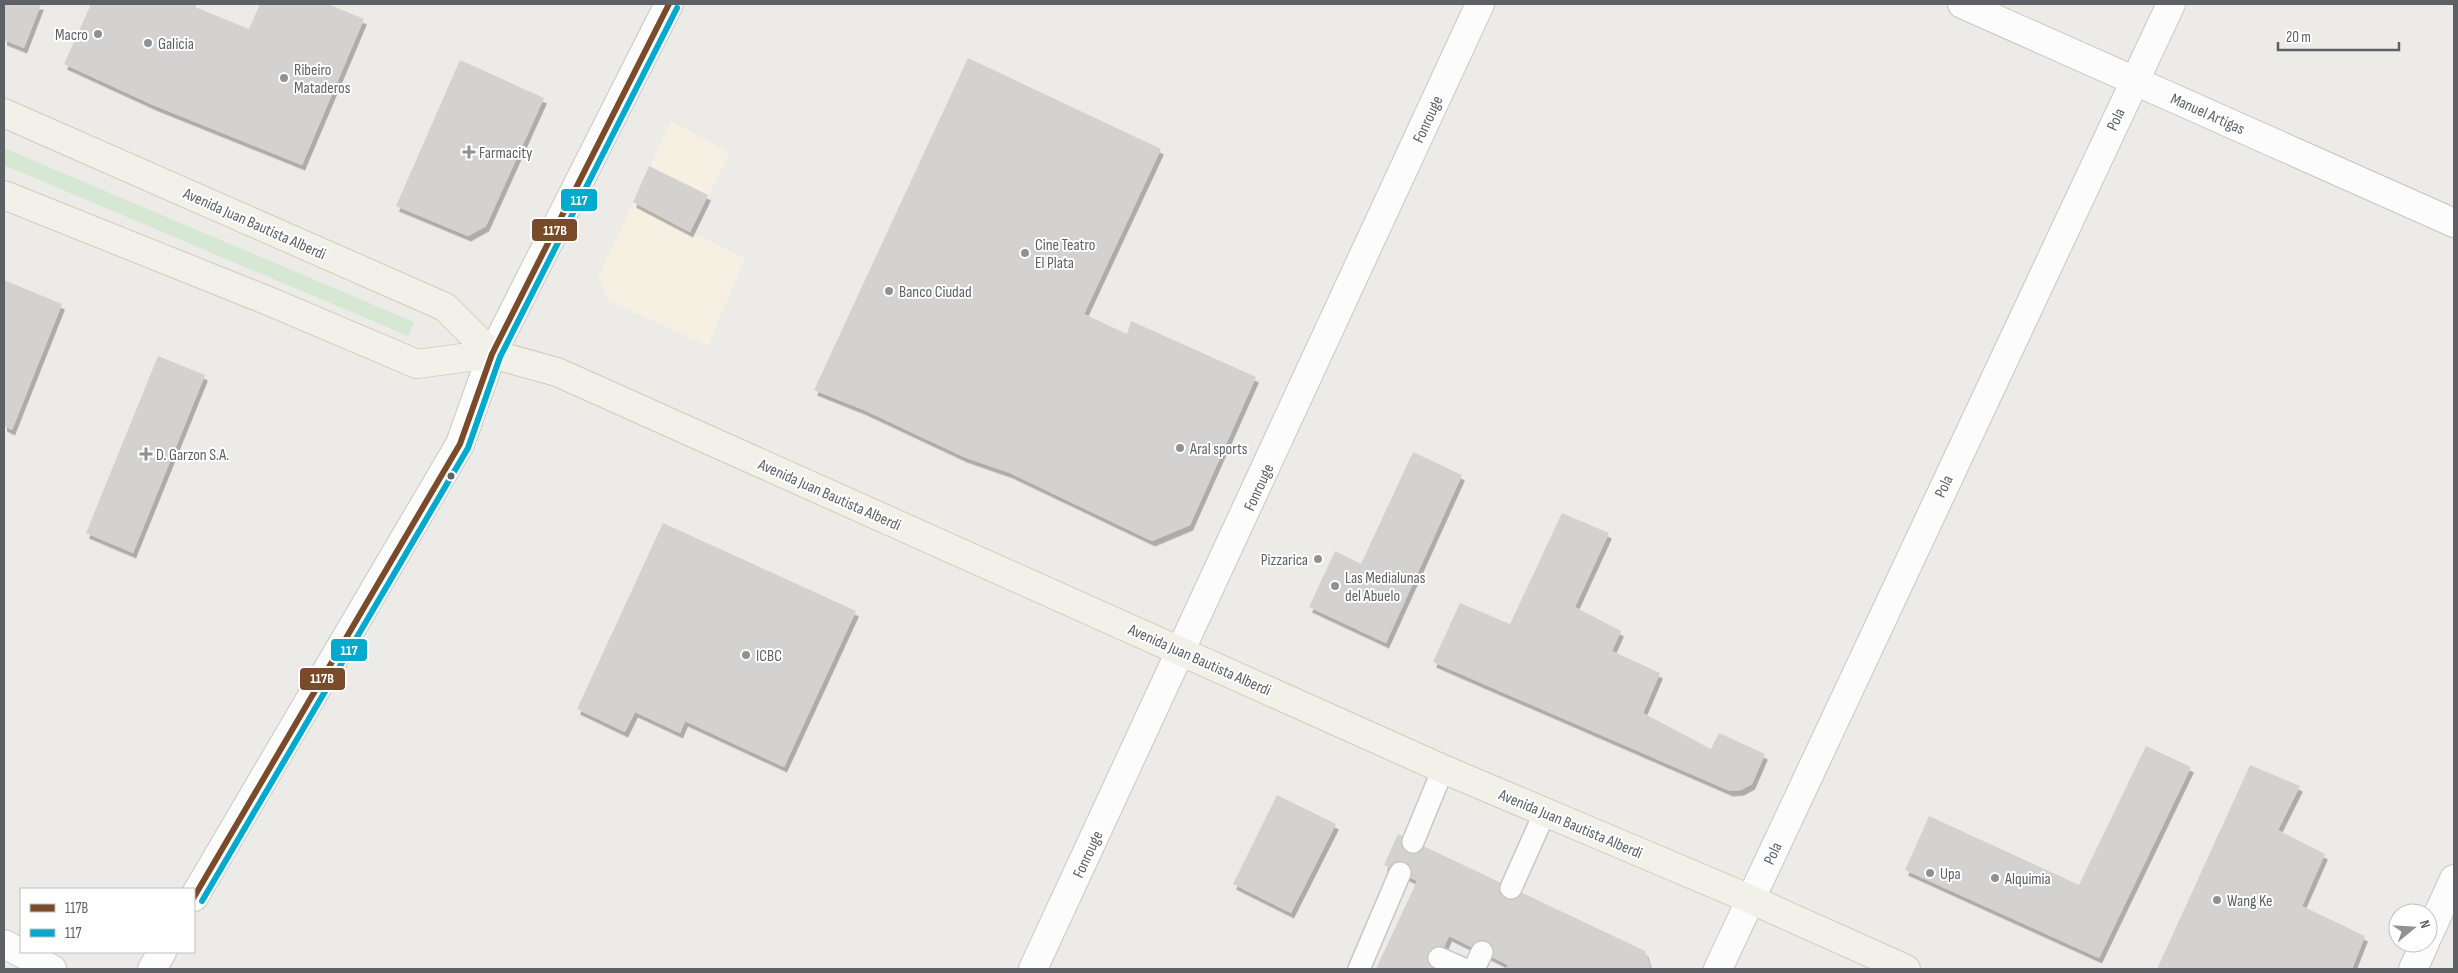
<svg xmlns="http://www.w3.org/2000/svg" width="2458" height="973" font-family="'Sofia Sans Condensed',sans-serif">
  <defs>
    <filter id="shadow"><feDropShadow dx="3" dy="5.5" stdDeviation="0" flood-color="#0004"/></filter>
  </defs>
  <rect width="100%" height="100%" fill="#ecebe8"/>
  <polygon fill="#f5f0e2" points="671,121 730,153 691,232 745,258 708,346 608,300 598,278"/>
  <polygon fill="#d6e7d4" points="4,148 414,322 408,336 4,165"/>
  <g fill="#d3d2d1" filter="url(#shadow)">
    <polygon points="4,4 41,4 24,48 4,40"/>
    <polygon points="91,4 197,4 195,7 249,29 260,4 328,4 364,19 302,165 153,105 64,64"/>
    <polygon points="968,58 1161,149 1084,314 1127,334 1131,321 1256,377 1190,525 1152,541 1010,473 964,457 864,410 814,390"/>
    <polygon points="460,60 544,98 486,226 468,236 396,206"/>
    <polygon points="649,166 708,195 690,232 633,202"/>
    <polygon points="4,280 62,304 12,430 4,426"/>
    <polygon points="158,356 205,375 133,553 86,533"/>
    <polygon points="1413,452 1462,475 1386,643 1309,607 1335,551 1361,564"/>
    <polygon points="1562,513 1609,533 1575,607 1621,631 1612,651 1660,673 1643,713 1711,749 1719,733 1765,754 1752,784 1741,790 1730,791 1433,662 1460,603 1510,624"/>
    <polygon points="663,523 856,611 784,767 685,721 680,733 635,712 625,732 577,709"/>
    <polygon points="2146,746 2191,767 2099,958 1905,870 1929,816 2079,885"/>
    <polygon points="2250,765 2300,786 2278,830 2325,854 2302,906 2365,936 2352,969 2157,969"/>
    <polygon points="1277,795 1336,824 1291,913 1233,884"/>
    <polygon points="1398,834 1645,951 1651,969 1506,969 1508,965 1449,936 1434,969 1376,969 1417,881 1384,865"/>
  </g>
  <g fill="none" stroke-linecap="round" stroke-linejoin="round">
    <defs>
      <g id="service">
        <polyline points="1413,842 1443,769"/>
        <polyline points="1511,888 1545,812"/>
        <polyline points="1439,958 1464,969"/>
        <polyline points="1359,969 1400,873"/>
        <polyline points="1474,969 1482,952"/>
      </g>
      <g id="minor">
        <polyline points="1962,4 2454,223"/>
        <polyline points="2428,936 2454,879"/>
        <polyline points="4,944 52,969"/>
        <polyline points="1033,969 1480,4"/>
        <polyline points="1718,969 2171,4"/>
        <polyline points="2413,969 2425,943"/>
      </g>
      <g id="tertiary">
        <polyline points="194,897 460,444 492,354 669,4"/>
        <polyline points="152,969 162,952"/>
      </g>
      <g id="primary">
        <polyline points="4,113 445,307 492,354"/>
        <polyline points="4,195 271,302 417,364 492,354 557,372 1443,769 1750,899 1906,969"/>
      </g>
    </defs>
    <use href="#service" stroke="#c7c7c7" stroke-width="24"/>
    <use href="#minor" stroke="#c7c7c7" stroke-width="30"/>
    <use href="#tertiary" stroke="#c7c7c7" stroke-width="30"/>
    <use href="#primary" stroke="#d3cbb8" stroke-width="30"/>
    <use href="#service" stroke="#fcfcfc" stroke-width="21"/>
    <use href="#minor" stroke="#fcfcfc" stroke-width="28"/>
    <use href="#tertiary" stroke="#fcfcfc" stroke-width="28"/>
    <use href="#primary" stroke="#f2f1e9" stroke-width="28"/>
    <defs>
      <polyline id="bus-1" points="194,897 460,444 492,354 669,4"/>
      <polyline id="bus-2" points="202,901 468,448 500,357 677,8"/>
    </defs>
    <use href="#bus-1" stroke="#fff" stroke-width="10"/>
    <use href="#bus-2" stroke="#fff" stroke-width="10"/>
    <use href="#bus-1" stroke="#7a4b2a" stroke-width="6"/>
    <use href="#bus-2" stroke="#00a9ce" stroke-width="6"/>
  </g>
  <g fill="#8f9193" stroke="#fff" stroke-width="2">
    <circle cx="98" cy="34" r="5"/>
    <circle cx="148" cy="43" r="5"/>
    <circle cx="284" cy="78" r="5"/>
    <path d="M466.5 144.5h5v5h5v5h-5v5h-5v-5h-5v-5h5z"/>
    <circle cx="1025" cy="253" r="5"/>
    <circle cx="889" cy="291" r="5"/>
    <circle cx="1180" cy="448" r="5"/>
    <path d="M143.5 446.5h5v5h5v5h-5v5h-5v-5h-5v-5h5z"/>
    <circle cx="1318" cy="559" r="5"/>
    <circle cx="1335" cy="586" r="5"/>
    <circle cx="746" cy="655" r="5"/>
    <circle cx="1930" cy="873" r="5"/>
    <circle cx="1995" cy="878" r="5"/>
    <circle cx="2217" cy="900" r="5"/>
  </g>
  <circle fill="#5d6165" stroke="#fff" stroke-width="2" cx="451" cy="476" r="4.5"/>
  <g text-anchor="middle" stroke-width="4" stroke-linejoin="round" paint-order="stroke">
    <g font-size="16" fill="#5d6165" stroke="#fff" text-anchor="start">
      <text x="88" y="40" text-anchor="end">Macro</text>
      <text x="158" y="49">Galicia</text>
      <text x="294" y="75">Ribeiro<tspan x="294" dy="18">Mataderos</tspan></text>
      <text x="479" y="158">Farmacity</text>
      <text x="1035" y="250">Cine Teatro<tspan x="1035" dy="18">El Plata</tspan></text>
      <text x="899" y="297">Banco Ciudad</text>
      <text x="1190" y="454">Aral sports</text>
      <text x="156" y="460">D. Garzon S.A.</text>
      <text x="1308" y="565" text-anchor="end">Pizzarica</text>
      <text x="1345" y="583">Las Medialunas<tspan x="1345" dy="18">del Abuelo</tspan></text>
      <text x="756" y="661">ICBC</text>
      <text x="1940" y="879">Upa</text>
      <text x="2005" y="884">Alquimia</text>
      <text x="2227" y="906">Wang Ke</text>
    </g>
    <g font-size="16" fill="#5d6165" stroke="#fff">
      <text transform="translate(2208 113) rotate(24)" y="6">Manuel Artigas</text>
      <text transform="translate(1427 119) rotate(-65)" y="6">Fonrouge</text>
      <text transform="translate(2115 119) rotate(-65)" y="6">Pola</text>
      <text transform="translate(255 223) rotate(24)" y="6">Avenida Juan Bautista Alberdi</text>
      <text transform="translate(1943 486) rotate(-65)" y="6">Pola</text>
      <text transform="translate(1258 487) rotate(-65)" y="6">Fonrouge</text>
      <text transform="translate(830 494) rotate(24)" y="6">Avenida Juan Bautista Alberdi</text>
      <text transform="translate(1200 659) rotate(24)" y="6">Avenida Juan Bautista Alberdi</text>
      <text transform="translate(1571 823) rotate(23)" y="6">Avenida Juan Bautista Alberdi</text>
      <text transform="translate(1772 853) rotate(-65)" y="6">Pola</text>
      <text transform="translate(1087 854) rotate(-65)" y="6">Fonrouge</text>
    </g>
  </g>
  <g stroke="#fff" stroke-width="2">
    <rect x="560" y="188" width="38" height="24" rx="5" fill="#00a9ce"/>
    <rect x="531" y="218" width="47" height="24" rx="5" fill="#7a4b2a"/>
    <rect x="330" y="638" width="38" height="24" rx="5" fill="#00a9ce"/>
    <rect x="299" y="667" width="47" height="24" rx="5" fill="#7a4b2a"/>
  </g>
  <g font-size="14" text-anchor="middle" font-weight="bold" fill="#fff">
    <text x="579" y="205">117</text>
    <text x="555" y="235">117B</text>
    <text x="349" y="655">117</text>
    <text x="322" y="683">117B</text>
  </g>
  <rect width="2458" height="973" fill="none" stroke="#5d6165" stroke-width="10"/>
  <rect x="20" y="888" width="175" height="65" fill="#ffffff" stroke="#bec0c1"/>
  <rect x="30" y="904" width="25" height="8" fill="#7a4b2a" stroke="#bec0c1"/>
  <text x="65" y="913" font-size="15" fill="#5d6165">117B</text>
  <rect x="30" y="929" width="25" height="8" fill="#00a9ce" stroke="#bec0c1"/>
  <text x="65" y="938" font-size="15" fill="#5d6165">117</text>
  <g transform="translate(2413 928) rotate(72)"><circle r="24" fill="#ffffff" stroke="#bec0c1"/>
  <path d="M0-4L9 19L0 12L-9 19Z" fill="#8f9193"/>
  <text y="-8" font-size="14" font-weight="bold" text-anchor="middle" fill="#5d6165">N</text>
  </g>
  <path d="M2278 42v8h121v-8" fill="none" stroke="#5d6165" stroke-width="2.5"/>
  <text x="2286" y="42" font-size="15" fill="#5d6165" stroke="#ffffff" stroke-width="4" paint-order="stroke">20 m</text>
</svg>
